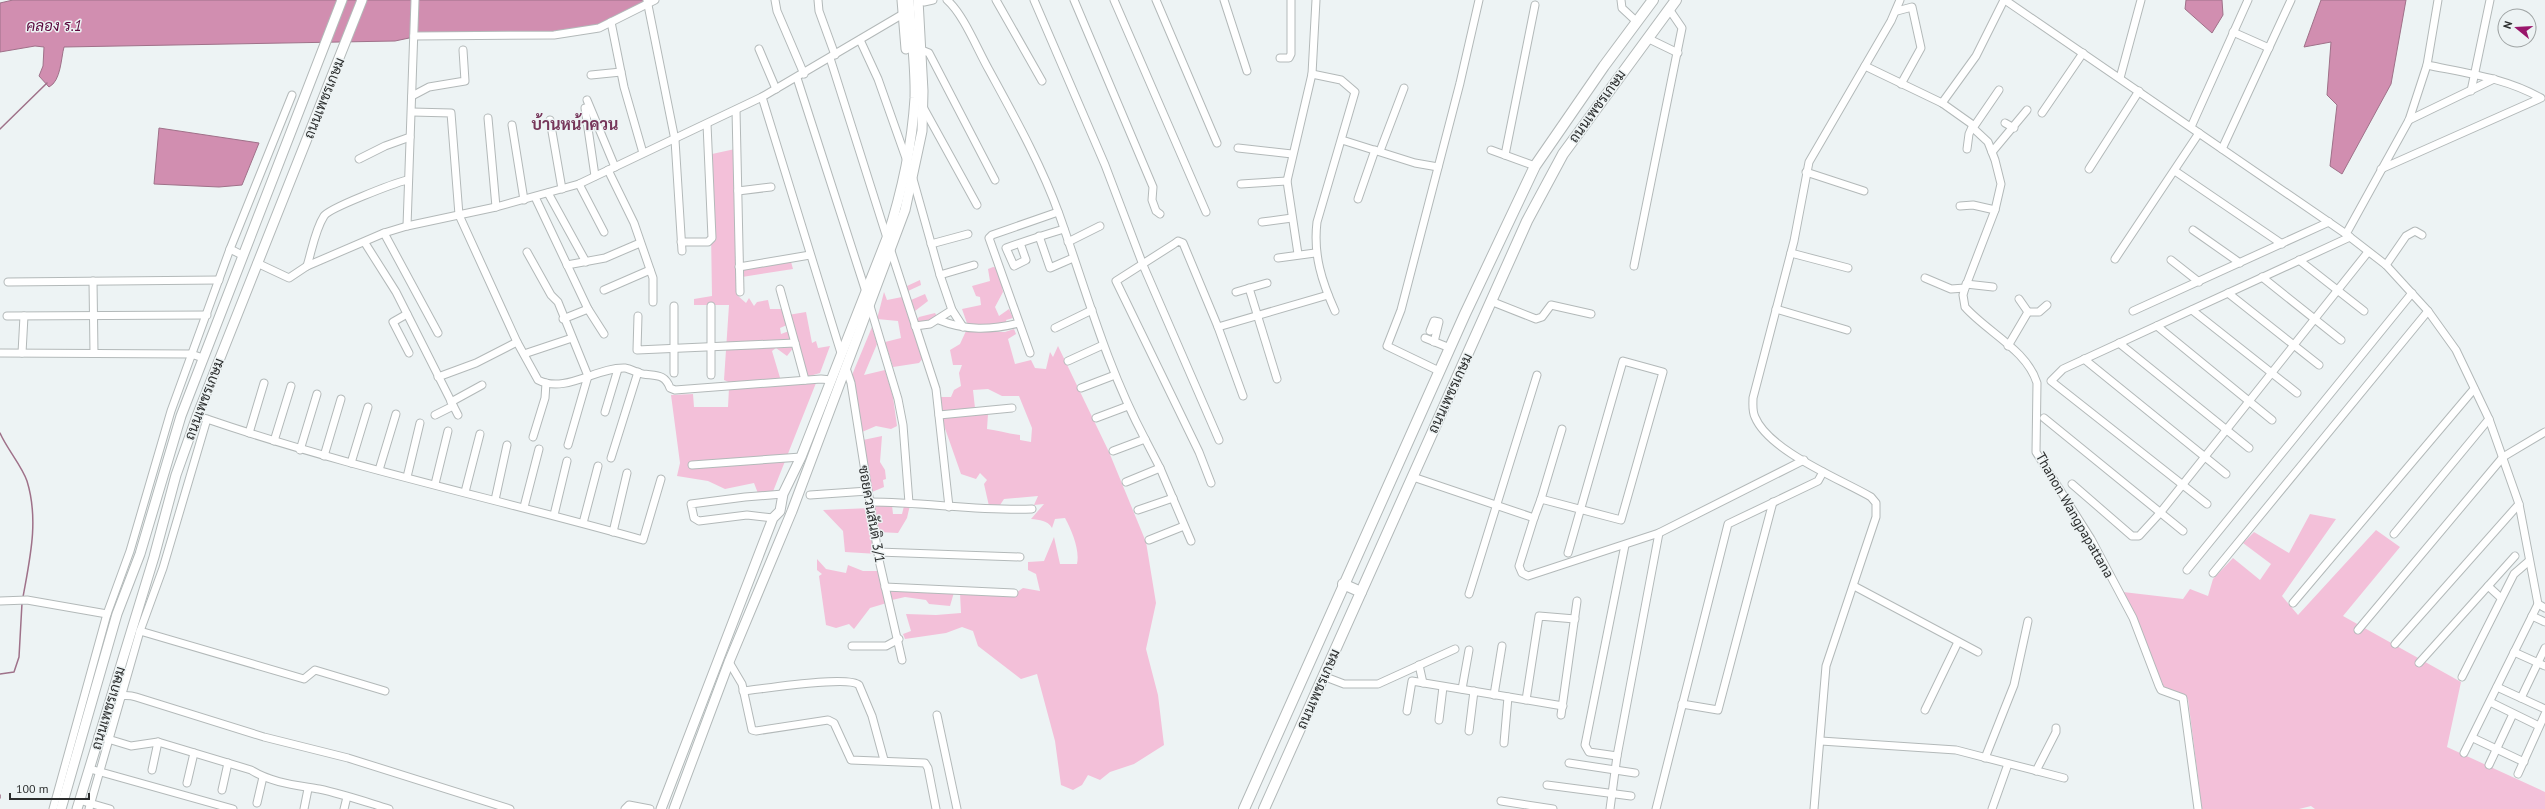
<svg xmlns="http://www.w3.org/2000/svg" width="2545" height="809" font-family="'PT Sans',Sarabun,sans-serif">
  <rect width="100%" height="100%" fill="#edf3f4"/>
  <g fill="#f3c0d9">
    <polygon points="735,149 737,295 746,303 749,298 754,306 757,302 768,300 770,309 784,309 787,325 780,328 781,334 789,331 794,347 787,356 776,348 772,351 781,381 733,384 724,380 729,305 694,305 694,299 712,296 710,166 712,154"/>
    <polygon points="783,256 783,259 790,258 793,269 742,277 742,263"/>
    <polygon points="993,267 999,268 1003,292 995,307 999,316 1009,309 1013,318 1006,320 1007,324 969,329 962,309 981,305 980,297 976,296 972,286 990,281 988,269"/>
    <polygon points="920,280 921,285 908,291 907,286"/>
    <polygon points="884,292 887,300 902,297 924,357 919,363 893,367 885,342 901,338 898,321 877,319"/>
    <polygon points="925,294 928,301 915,311 911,300"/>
    <polygon points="806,312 812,343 816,341 818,348 830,346 820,373 803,378 788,315"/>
    <polygon points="935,313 938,318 923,324 916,321 919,317"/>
    <polygon points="872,327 877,344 864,375 885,370 893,397 897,426 891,429 876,426 862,432 852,375"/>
    <path d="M1014 329 1016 334 1008 339 1015 364 1031 360 1035 368 1046 369 1050 352 1053 357 1058 346 1109 452 1146 542 1156 603 1146 649 1158 695 1164 745 1134 764 1110 772 1100 780 1088 775 1082 785 1073 790 1061 785 1055 741 1037 674 1021 679 978 646 973 631 962 627 946 633 905 639 903 634 911 631 906 614 936 615 961 613 960 593 1011 596 1023 588 1040 591 1036 574 1028 570V562L1044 561 1054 537 1060 564H1077C1080 550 1072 531 1065 518L1055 519 1052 528C1047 520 1040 520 1031 519L1044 504 1034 505 1038 496 1004 499 1000 505 989 506 984 484 987 480 980 473 976 479 961 474 941 417 988 414 987 429C998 430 1008 434 1020 435V440L1031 442 1032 428 1019 396H1002L988 389 973 390 975 408 940 411 939 397H951L954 390 961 386 959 373 962 365H953L950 350 960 344 966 331 1005 332Z"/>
    <polygon points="816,383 772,494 759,496 754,483 725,489 708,481 677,476 680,463 671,395 693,394 694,407 728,407 729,388"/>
    <polygon points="882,436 880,462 885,470 886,479 883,480 884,487 872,492 867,476 863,440"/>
    <polygon points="873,505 892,505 893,514 902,514 904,506 910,505 907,518 898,533 878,532"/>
    <polygon points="871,508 878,554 845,552 843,531 823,510"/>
    <polygon points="2310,514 2336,519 2282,596 2298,615 2376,530 2400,547 2343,616 2461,682 2447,747 2545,792 2545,809 2315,809 2311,806 2299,809 2202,809 2188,699 2161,690 2123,592 2183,599 2190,589 2208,596 2213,579 2233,558 2260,580 2271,564 2243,543 2254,532 2289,553"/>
    <polygon points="817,559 826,569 846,573 848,565 863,571 882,571 890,602 870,608 854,629 849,624 836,628 826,625 819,576 822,574 817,570"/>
    <polygon points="889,587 944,593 955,589 950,606 929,604 926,600 905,597 892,600"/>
  </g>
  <g fill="#d18eb0" stroke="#9f7189">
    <path d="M13 0H652L601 25 554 34H428L395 41 64 47C61 58 61 81 49 87L39 76 43 66 44 47 35 46 0 52V3Z"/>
    <polygon points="2186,0 2222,0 2223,15 2212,33 2185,9"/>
    <polygon points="2321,0 2406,0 2391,84 2342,174 2330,166 2337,105 2327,95 2331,42 2304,47"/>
    <polygon points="159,128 259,143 242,185 219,187 154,184"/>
  </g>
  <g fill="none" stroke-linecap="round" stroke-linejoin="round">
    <g stroke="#9f7189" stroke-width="1.5">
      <polyline points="0,129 47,83"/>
      <path d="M0 433C7 449 22 466 27 481 39 520 30 558 23 597"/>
      <polyline points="0,674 14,672 19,657 22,603"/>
      <polyline points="0,795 0,798"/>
    </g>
    <defs>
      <g id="minor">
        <polyline points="647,0 675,140 682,251"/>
        <polyline points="775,0 777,11 804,74"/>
        <polyline points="818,0 819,11 835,55"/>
        <path d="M947 0C964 15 977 49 989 70 1014 116 1041 164 1059 214 1086 290 1107 368 1145 439"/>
        <polyline points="996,0 1042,81"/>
        <polyline points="1034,0 1105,165 1143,265 1219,440"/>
        <polyline points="1074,0 1153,187 1152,200 1156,211 1160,214"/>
        <polyline points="1114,0 1206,212"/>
        <polyline points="1156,0 1217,143"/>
        <polyline points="1224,0 1247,71"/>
        <polyline points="1621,0 1622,8 1637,22"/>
        <polyline points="2005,0 2346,234 2386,265 2428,311 2456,350 2489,419 2519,504 2538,604 2545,608"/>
        <polyline points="924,2 933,0"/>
        <polyline points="1897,11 1912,7 1921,48 1901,84"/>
        <polyline points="611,22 624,87 643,153"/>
        <polyline points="2233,32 2269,48"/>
        <polyline points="414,36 554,35 599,28 655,0"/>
        <polyline points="1647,38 1678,53"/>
        <polyline points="860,40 878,79 907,161"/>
        <polyline points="759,49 776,89"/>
        <polyline points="924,51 929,53 995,180"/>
        <polyline points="830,58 887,238"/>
        <polyline points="1280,58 1289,58 1291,54 1291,0"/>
        <path d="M1865 66 1942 103 1973 125V128L1988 142 1995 160 2001 184 1995 210 1965 288 1963 295 1965 307C1987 332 2027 350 2037 383L2036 452 2091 539 2133 618 2159 686 2161 690 2183 698 2198 809"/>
        <path d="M1312 74 1341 80 1355 92 1317 222C1313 255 1322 282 1335 311"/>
        <polyline points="591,75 621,72"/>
        <polyline points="797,78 866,292"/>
        <polyline points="2120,78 2141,0"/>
        <polyline points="2471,91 2490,0"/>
        <polyline points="412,96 429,87 465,81 463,50"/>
        <polyline points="762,97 841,353"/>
        <polyline points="587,100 615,167"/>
        <polyline points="1942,103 1976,56 2004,0"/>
        <polyline points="923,107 977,205"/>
        <polyline points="585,108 595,176"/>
        <polyline points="736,110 740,292"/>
        <path d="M412 112 451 113 459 215 517 342 538 380C565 394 597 367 625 368 631 369 637 373 643 374 657 376 665 374 670 388L675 390 821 379 831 380"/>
        <polyline points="2042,113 2083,53"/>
        <polyline points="488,118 496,207"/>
        <polyline points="550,120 562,189"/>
        <polyline points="2409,120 2494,79"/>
        <polyline points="2005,123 2014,128"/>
        <polyline points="512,125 524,200"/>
        <polyline points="2191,127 2248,0"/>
        <polyline points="1973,128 1999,90"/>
        <polyline points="1342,140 1415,163 1438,167"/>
        <polyline points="1238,148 1292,154"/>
        <polyline points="1967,149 1969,134 1973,125"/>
        <polyline points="2222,149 2291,0"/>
        <polyline points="1491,150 1535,166"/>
        <polyline points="1380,151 1404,88"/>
        <polyline points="1992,152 2027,110"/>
        <polyline points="1505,155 1535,5"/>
        <polyline points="359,159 385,146 410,137"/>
        <polyline points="2089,169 2139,91"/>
        <path d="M2381 169 2541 98C2506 78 2466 73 2427 65"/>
        <polyline points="608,170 634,223 653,278 653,302"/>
        <polyline points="2175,171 2282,244"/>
        <polyline points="1806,172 1864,191"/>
        <polyline points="913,179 940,275 952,310 963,327"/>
        <polyline points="579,184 604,232"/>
        <polyline points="1241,184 1287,181"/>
        <polyline points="738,191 771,187"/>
        <polyline points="548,193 586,262"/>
        <polyline points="535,197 588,309 604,334"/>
        <polyline points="1358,199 1375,150"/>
        <polyline points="1960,206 1973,205 1995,210"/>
        <polyline points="1262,222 1292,218"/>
        <polyline points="407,226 415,0"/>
        <polyline points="2193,230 2240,263"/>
        <polyline points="384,233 438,333"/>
        <polyline points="2346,234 2409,120 2427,65 2438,0"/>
        <polyline points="1039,236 1050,268 1073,258"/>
        <polyline points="681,242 708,242 712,238 707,124"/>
        <polyline points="1068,242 1100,226"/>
        <polyline points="365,243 396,292 458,415"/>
        <path d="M1020 243 1026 260 1014 266 1006 248C1025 241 1044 235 1064 229"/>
        <polyline points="931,244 968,234"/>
        <polyline points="230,249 242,255"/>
        <polyline points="891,251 936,389 949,507"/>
        <polyline points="527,252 551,295 558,302 588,376 568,445"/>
        <polyline points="1791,253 1848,268"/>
        <polyline points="1298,254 1287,181 1312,74 1316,0"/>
        <polyline points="1278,258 1315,253"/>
        <polyline points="2115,259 2199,133"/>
        <polyline points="2171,260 2199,282"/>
        <polyline points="2299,260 2364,311"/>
        <polyline points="257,263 289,278 307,266 384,233 407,226 496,207 579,184 762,97 903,14"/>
        <polyline points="567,265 605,258 640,243"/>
        <polyline points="2386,265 2406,236 2415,231 2422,235"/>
        <path d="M307 266C312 250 315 230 324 216 329 208 395 183 407 180"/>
        <polyline points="1634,266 1682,28 1669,9"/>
        <polyline points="739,267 810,255"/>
        <polyline points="940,275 974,265"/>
        <polyline points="2262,277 2341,340"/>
        <polyline points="1925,278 1951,289 1965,288"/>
        <polyline points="93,281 94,353"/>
        <polyline points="8,282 219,280"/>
        <polyline points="1966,284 1993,287"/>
        <polyline points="1249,288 1277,379"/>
        <polyline points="780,289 795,343"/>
        <polyline points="604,290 650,270"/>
        <polyline points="1236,292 1267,283"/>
        <polyline points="2228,293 2319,365"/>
        <polyline points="1493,302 1536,319 1542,317 1551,305 1591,314"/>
        <polyline points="870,306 898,399 903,425 909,503"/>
        <polyline points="1776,309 1847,330"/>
        <polyline points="2192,310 2297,393"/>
        <polyline points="2133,311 2329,222"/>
        <polyline points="2028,312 2039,312 2047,305"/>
        <polyline points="407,314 393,322 409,353"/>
        <polyline points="7,316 207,315"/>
        <polyline points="638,316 637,350 795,343 805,380"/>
        <polyline points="563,319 588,309"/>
        <path d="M939 320C966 331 991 330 1019 323"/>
        <polyline points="915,326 930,324 952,310"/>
        <polyline points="2157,326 2272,420"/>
        <polyline points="1218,327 1328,295"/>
        <polyline points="1055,328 1092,310"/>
        <polyline points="1430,331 1434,321 1439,322 1434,342"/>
        <polyline points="1425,338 1450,348"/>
        <polyline points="2119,343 2249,448"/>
        <polyline points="2008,346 2028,312 2019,299"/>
        <polyline points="0,353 191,354 203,358"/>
        <polyline points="22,353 24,316"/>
        <polyline points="1030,353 989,238 992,235 1058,212"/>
        <polyline points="524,354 572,338"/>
        <polyline points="2084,359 2226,474"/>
        <polyline points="1068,361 1103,345"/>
        <polyline points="846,368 851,383 879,560 902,660"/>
        <polyline points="1439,371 1387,346 1401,310 1460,83 1479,0"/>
        <polyline points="674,373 674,306"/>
        <polyline points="711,375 711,306"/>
        <polyline points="438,377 476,363 517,342"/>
        <polyline points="1081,388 1115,375"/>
        <polyline points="451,402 482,385"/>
        <polyline points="605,412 618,369"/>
        <polyline points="435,415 453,406"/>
        <polyline points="939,415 1012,408"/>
        <polyline points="1096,418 1128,406"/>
        <polyline points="2044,418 2183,531"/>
        <path d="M207 419C350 468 498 499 643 540L661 479"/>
        <polyline points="249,433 264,383"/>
        <polyline points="533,437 545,398 546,383"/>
        <polyline points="274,441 291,386"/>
        <polyline points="300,450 317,394"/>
        <polyline points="1113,451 1145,439 1160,468 1191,541"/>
        <polyline points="324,456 341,399"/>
        <polyline points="611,458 638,372"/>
        <polyline points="351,463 368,407"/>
        <polyline points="692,465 801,457"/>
        <polyline points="379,470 396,414"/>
        <polyline points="407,477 420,423"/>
        <polyline points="1413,477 1534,518 1541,499 1621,520 1663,372 1623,361 1568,553"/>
        <polyline points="1126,482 1160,468"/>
        <polyline points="1211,483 1199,452 1116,281 1174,244 1178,241 1183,243 1218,327 1243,396"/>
        <polyline points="435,484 448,431"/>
        <polyline points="2072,484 2132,536 2139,536 2160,513 2368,252"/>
        <polyline points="465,492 480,434"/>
        <polyline points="810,495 868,491"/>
        <polyline points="1541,499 1562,429"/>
        <polyline points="495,500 507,445"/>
        <path d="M870 502C924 502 978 511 1032 509"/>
        <polyline points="2207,504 2051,381 2063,369 2350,237"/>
        <polyline points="524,507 539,449"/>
        <polyline points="1138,510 1173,498"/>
        <polyline points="554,515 567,461"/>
        <polyline points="773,518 747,515 699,521 694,518 691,504 745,497 783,494"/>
        <polyline points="1534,518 1519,566 1522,573 1528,576 1659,533 1804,460"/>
        <polyline points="583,523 598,466"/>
        <polyline points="613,532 627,473"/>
        <polyline points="2394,534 2489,419"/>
        <polyline points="1149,540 1184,526"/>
        <polyline points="878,552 1020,557"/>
        <polyline points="2187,570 2412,293"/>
        <polyline points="2213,573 2428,311"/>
        <polyline points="1854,586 1978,652"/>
        <polyline points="2488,586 2501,598"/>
        <polyline points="885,587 1014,593"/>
        <polyline points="1469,594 1537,375"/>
        <polyline points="0,601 27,600 107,614"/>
        <polyline points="2293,603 2474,389"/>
        <polyline points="2532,616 2545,622"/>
        <polyline points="2358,630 2503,457 2545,432"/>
        <polyline points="140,631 304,679 315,670 385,691"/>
        <polyline points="2395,644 2519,504"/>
        <polyline points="852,646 886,646 899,639"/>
        <polyline points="2514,652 2545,666"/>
        <polyline points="729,662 742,684 752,730 756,731 828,720 834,723 851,760 925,763 928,768 936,809"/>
        <polyline points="2419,663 2515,556"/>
        <polyline points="1419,665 1423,683"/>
        <polyline points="1323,676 1344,684 1378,684 1455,649"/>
        <polyline points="2462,677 2514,574 2529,561"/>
        <polyline points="2497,687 2545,709"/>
        <polyline points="1462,689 1469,650"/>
        <path d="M743 691C763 689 848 675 859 685L872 716 884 760"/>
        <path d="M113 695C121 697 127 694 136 697L264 737 348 758 510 809"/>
        <polyline points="1494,695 1502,646"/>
        <polyline points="2521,698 2545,648"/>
        <polyline points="1526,700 1539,616 1575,619"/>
        <polyline points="2490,702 2539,726"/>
        <polyline points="1682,704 1718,710 1773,502"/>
        <polyline points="1925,710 1958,642"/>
        <polyline points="1407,711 1412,681 1563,706"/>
        <polyline points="937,715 957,809"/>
        <polyline points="1561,715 1577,601"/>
        <polyline points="1439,720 1443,687"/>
        <polyline points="1469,731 1474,691"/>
        <path d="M98 736 131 746 158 742 251 770C272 783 296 785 319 789 343 794 366 802 389 809"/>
        <polyline points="2473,738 2524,762"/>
        <polyline points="1821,741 1956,750 2064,778"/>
        <polyline points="1504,743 1508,697"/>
        <polyline points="2464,753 2538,604"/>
        <polyline points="1617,756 1589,752 1585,745 1625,545"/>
        <polyline points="1985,758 2014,685 2028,621"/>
        <polyline points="1569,763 1635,773"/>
        <polyline points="2489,765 2513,714"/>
        <polyline points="90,769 233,809"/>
        <polyline points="152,770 158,742"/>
        <polyline points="2036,771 2056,732 2056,728"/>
        <polyline points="2518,774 2545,714"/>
        <polyline points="187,783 194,753"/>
        <polyline points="1547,785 1631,796"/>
        <polyline points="222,790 228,763"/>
        <polyline points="79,800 110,809"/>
        <polyline points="1501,801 1553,809"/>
        <polyline points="257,803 263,777"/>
        <polyline points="53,809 107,614 130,551 171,411 230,249 292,95"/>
        <polyline points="89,809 140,631 163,568 207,419 197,416"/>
        <polyline points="304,809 308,789"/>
        <polyline points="344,809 347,797"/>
        <polyline points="625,809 629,805 650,809"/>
        <polyline points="1610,809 1617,756 1659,533"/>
        <polyline points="1656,809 1728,524 1818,481 1823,472"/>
        <path d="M1814 809 1826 666 1876 517V503L1871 497C1840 479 1769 451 1755 417 1752 411 1753 404 1753 398L1794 241 1809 162 1891 21 1900 0"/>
        <polyline points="1992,809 2008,764"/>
      </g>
      <g id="major">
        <polyline points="902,0 906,49"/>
        <polyline points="61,809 117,614 140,554 181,416 342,0"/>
        <polyline points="77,809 154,557 176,475 197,416 362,0"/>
        <path d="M661 809 773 518 780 511 783 494 801 457 887 238C902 192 912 146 915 98 916 66 911 32 909 0"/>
        <polyline points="674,809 729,662 792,511 905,210 922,131 923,91 918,0"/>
      </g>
      <g id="highway">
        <polyline points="1343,584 1361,592"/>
        <polyline points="1244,809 1465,314 1535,166 1604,66 1653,0"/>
        <polyline points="1264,809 1527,221 1563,154 1676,0"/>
      </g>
    </defs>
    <use href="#minor" stroke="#b3b9b9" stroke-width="9"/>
    <use href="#major" stroke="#b3b9b9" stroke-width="11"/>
    <use href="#highway" stroke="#b3b9b9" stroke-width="12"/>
    <use href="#minor" stroke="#fff" stroke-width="7"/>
    <use href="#major" stroke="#fff" stroke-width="9"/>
    <use href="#highway" stroke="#fff" stroke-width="10"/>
  </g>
  <g text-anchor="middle" stroke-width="3" stroke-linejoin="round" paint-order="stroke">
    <g font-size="14" fill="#2b2d2d" stroke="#edf3f4">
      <text transform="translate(324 98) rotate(-68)" y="5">ถนนเพชรเกษม</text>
      <text transform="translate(1597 106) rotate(-54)" y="5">ถนนเพชรเกษม</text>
      <text transform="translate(1450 393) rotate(-65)" y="5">ถนนเพชรเกษม</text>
      <text transform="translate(204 399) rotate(-69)" y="5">ถนนเพชรเกษม</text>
      <text transform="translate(872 514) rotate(80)" y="5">ซอยควนสันติ 3/1</text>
      <text transform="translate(2075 515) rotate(60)" y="5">Thanon Wangpapattana</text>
      <text transform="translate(1318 689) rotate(-66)" y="5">ถนนเพชรเกษม</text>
      <text transform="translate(108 708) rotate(-73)" y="5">ถนนเพชรเกษม</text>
    </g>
    <g font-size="15" font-style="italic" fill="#5a083d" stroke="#edf3f4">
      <text x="54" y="31">คลอง ร.1</text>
    </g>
    <g font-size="16" font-weight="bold" fill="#76365a" stroke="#edf3f4">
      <text x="575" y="130">บ้านหน้าควน</text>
    </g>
  </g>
  <g transform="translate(2517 28) rotate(288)"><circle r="19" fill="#edf3f4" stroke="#9fa4a4"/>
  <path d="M0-3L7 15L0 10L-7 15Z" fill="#99166b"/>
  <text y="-6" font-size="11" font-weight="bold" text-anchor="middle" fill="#2b2d2d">N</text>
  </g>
  <path d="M10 793v6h79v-6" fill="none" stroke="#2b2d2d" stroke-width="2"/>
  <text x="16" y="793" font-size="12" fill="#2b2d2d" stroke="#edf3f4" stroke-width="3" paint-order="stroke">100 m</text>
</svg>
